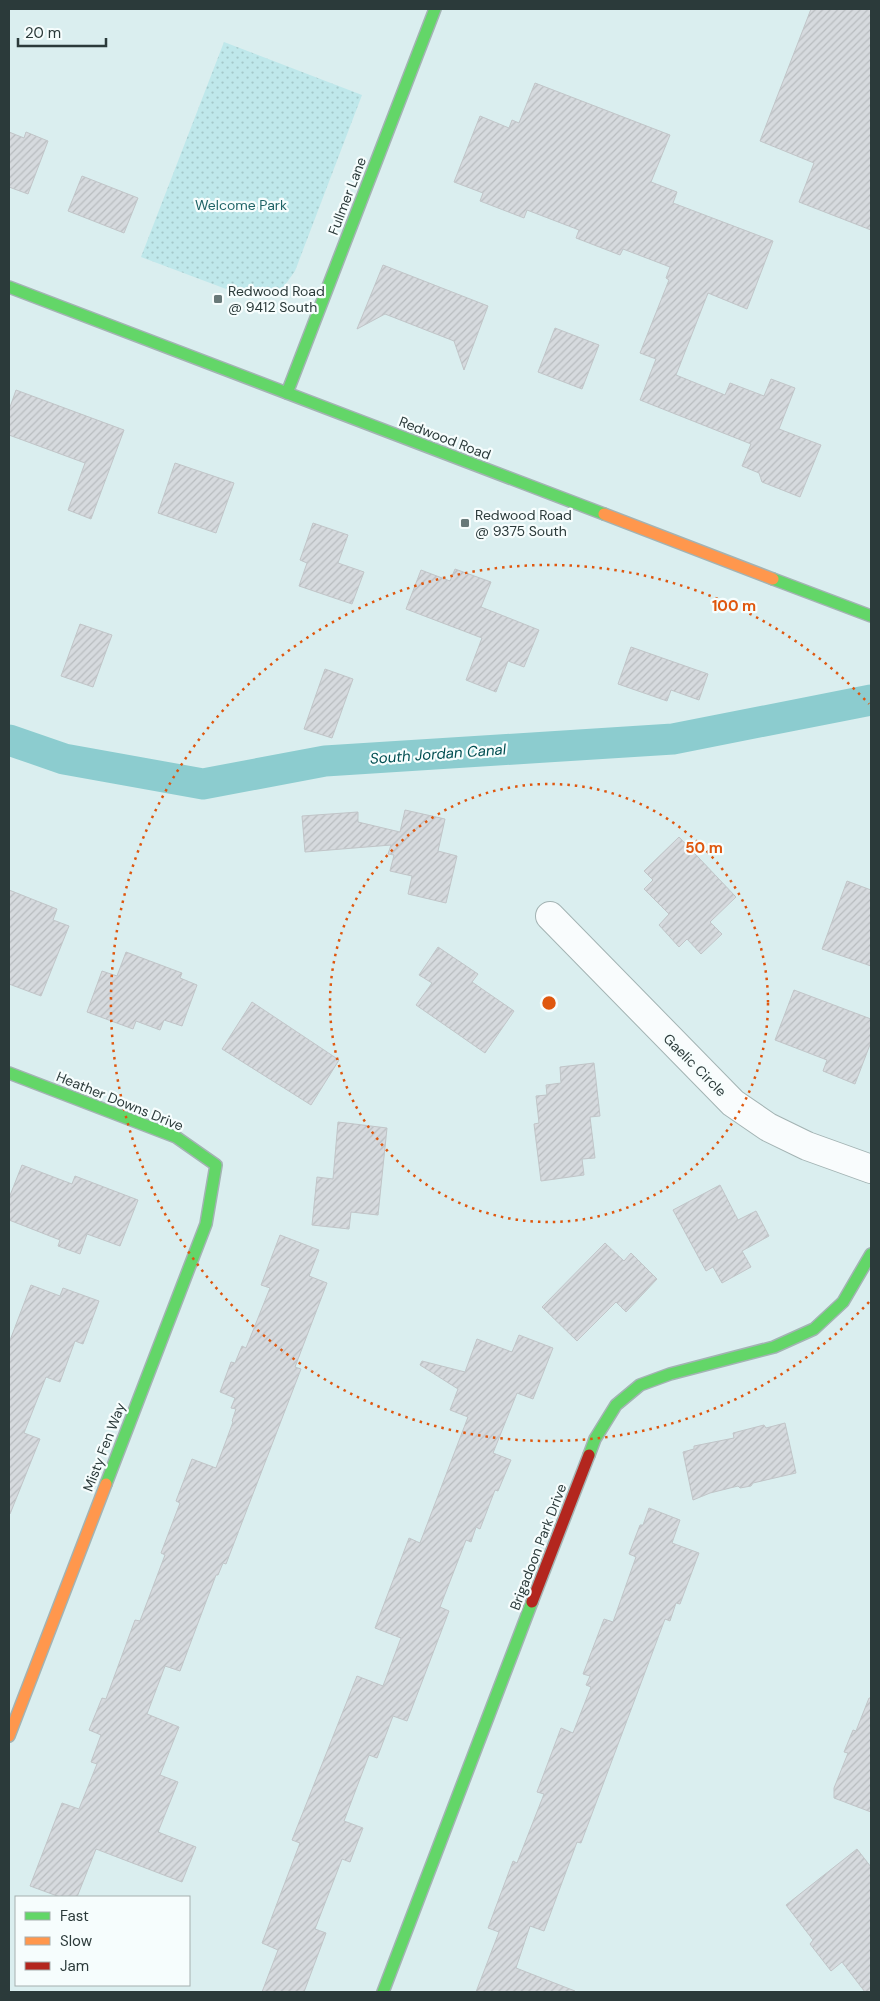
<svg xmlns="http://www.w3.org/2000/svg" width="880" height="2001" font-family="'DM Sans',sans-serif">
  <defs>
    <pattern id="park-dots" width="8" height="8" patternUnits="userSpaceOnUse" patternTransform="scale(1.25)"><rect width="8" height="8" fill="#bfe8eb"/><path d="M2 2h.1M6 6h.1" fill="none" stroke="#a4c8ca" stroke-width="1.8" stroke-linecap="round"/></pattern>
    <pattern id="building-hatch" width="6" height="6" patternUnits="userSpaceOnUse" patternTransform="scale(1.25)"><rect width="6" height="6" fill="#d6dade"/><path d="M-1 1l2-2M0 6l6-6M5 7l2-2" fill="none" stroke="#b8bcbf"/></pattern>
  </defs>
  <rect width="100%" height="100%" fill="#daeeef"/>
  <path fill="url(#park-dots)" d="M224 42 362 95 295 271C279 294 277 296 250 298L141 257Z"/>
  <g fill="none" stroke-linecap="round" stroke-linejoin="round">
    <polyline stroke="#8ccccf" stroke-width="31" points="9,740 64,759 203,784 325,761 673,739 871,700"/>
  </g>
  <g fill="url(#building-hatch)" stroke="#c1c5c8">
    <polygon points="811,9 871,9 871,230 799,202 814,163 760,141"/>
    <polygon points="535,83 670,135 651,182 677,192 673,203 773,241 747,309 708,293 676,375 725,395 730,383 764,396 771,379 795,388 779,429 821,445 800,497 762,482 759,473 742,466 751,444 640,400 656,359 640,353 669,280 666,278 670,267 623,249 620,255 576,238 579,230 527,210 524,218 480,201 483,193 454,182 480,116 509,128 512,120 519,123"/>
    <polygon points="9,132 24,138 26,132 48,141 28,194 9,187"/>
    <polygon points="82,176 138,198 124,233 68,211"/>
    <polygon points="383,265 488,306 464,370 454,341 385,314 357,329"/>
    <polygon points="555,328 599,345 582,389 538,372"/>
    <polygon points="16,390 124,430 91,519 68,510 85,463 9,435 9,410"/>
    <polygon points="175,463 234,483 216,533 158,513"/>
    <polygon points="313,523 348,535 338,563 364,572 352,604 299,586 307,563 300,560"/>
    <polygon points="455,569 491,582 481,607 539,630 524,667 508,661 496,692 466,680 482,638 406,609 421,570 450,581"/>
    <polygon points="80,624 112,635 93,687 61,676"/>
    <polygon points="631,647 708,674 699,700 671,690 667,701 618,684"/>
    <polygon points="325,669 353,679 332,738 304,729"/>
    <polygon points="405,810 445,819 438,851 457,856 446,903 408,894 412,876 390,871 394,855 388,854 391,845 305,852 302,816 358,812 358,822 400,832"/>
    <polygon points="679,837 736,897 710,922 722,934 701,954 687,939 679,947 659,925 669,914 644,889 653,880 644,871"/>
    <polygon points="847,881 871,890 871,966 822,949"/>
    <polygon points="9,890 57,909 53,920 69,926 41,996 9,984"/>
    <polygon points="438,947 478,974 472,982 514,1011 485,1053 416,1005 432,983 419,975"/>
    <polygon points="126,952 182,973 180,978 197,985 182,1026 164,1020 160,1030 136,1021 133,1029 87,1012 102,971 117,976"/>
    <polygon points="794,990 871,1019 871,1042 855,1084 823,1071 827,1060 775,1040"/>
    <polygon points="252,1002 339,1060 311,1105 222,1049"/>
    <polygon points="594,1063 600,1116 590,1117 595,1158 582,1159 584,1175 541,1181 534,1124 539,1123 536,1096 547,1095 546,1085 561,1083 560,1067"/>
    <polygon points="338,1122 387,1128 378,1215 351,1212 349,1229 312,1225 317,1177 333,1179"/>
    <polygon points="22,1165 72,1184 75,1176 138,1200 120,1246 87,1234 80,1254 58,1246 60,1240 9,1220 9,1198"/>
    <polygon points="720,1185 738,1220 756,1211 769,1236 742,1251 751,1267 722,1283 713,1267 706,1271 673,1210"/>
    <polygon points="280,1235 319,1250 309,1276 327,1283 295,1367 301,1369 226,1564 223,1563 218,1575 216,1575 180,1671 165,1666 147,1714 179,1727 160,1775 178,1782 158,1832 196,1847 182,1882 96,1849 77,1897 60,1897 30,1886 62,1803 79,1809 97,1764 91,1762 101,1735 89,1730 102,1698 106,1699 135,1620 140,1621 165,1555 161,1553 180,1503 176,1501 192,1459 216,1468 233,1422 232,1421 236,1409 231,1408 235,1398 220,1392 231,1362 235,1363 242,1346 246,1348 270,1288 261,1285"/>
    <polygon points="605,1243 624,1261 631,1253 657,1279 626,1312 616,1302 577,1341 542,1307"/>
    <polygon points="31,1285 60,1296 63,1288 99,1301 83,1344 75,1341 60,1382 46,1377 24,1433 40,1439 10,1514 9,1514 9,1343"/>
    <polygon points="519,1335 553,1348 533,1399 517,1393 493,1453 511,1460 498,1491 495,1490 480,1529 476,1527 471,1542 466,1540 440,1607 449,1611 407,1721 393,1716 377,1758 369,1755 344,1821 363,1828 350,1862 342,1859 315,1929 326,1933 304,1992 262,1992 278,1950 262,1943 300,1843 292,1840 357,1676 383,1686 401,1638 375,1628 409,1538 420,1543 468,1417 450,1410 458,1389 420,1365 422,1361 465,1372 477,1339 512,1352"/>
    <polygon points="785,1423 796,1473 753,1483 751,1486 740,1488 738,1486 710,1493 693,1500 683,1452 694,1449 694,1446 734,1438 733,1433 764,1425 766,1428"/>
    <polygon points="649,1508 680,1520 672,1543 699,1553 680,1604 676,1603 670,1621 665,1619 581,1843 577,1842 544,1931 530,1926 516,1968 575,1991 575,1992 476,1992 499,1932 488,1928 513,1861 517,1863 544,1794 537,1792 561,1728 573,1733 591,1687 586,1685 590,1676 583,1674 604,1619 613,1622 636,1557 629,1554 640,1525 643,1525"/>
    <polygon points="869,1698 871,1698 871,1812 834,1798 834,1788 848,1753 844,1752 853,1730 856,1731"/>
    <polygon points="857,1849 871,1867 871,1992 865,1992 842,1962 831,1971 810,1944 813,1940 786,1905"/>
  </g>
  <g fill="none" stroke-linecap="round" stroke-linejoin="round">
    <defs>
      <polyline id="street" points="550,916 733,1103 768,1127 807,1146 871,1169"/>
      <g id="fast">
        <polyline points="9,287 604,514"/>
        <polyline points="287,393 435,9"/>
        <polyline points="773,579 871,616"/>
        <polyline points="9,1073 176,1137 216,1165 206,1224 106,1484"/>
        <polyline points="589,1455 595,1439 616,1405 640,1385 670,1374 774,1347 814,1329 843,1302 871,1254"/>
        <polyline points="383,1992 532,1602"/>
      </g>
      <g id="slow">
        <polyline points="604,514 773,579"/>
        <polyline points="9,1736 106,1484"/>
      </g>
      <polyline id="jam" points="532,1602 589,1455"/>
    </defs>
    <use href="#street" stroke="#a3b3b3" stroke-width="30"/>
    <use href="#fast" stroke="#a3b3b3" stroke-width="14"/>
    <use href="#slow" stroke="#a3b3b3" stroke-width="14"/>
    <use href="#jam" stroke="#a3b3b3" stroke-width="14"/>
    <use href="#street" stroke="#f9fcfd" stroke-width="28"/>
    <use href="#fast" stroke="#63d668" stroke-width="11"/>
    <use href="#slow" stroke="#ff974d" stroke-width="11"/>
    <use href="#jam" stroke="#b3261e" stroke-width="11"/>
  </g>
  <g fill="none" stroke="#df570e" stroke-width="2.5" stroke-dasharray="2.5 5">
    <circle cx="549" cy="1003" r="219"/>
    <path d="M869 1302A438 438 0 1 1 869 704"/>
  </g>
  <g fill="#687979" stroke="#f6fdfd" stroke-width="2">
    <rect x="213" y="294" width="10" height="10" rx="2.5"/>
    <rect x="460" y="518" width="10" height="10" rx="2.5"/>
  </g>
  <g text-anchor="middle" stroke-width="4.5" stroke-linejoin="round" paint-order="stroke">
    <g font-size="14" fill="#2b3a3a" stroke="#f6fdfd">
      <text transform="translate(347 196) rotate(-69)" y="5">Fullmer Lane</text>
      <text transform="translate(445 438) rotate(21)" y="5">Redwood Road</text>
      <text transform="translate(695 1065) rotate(45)" y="5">Gaelic Circle</text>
      <text transform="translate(120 1101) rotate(22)" y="5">Heather Downs Drive</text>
      <text transform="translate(104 1447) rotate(-69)" y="5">Misty Fen Way</text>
      <text transform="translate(538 1547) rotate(-69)" y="5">Brigadoon Park Drive</text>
    </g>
    <g font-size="14" fill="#1f6366" stroke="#f6fdfd">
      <text x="241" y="210">Welcome Park</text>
    </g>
    <g font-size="14" fill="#2b3a3a" stroke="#f6fdfd" text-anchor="start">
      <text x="228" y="296">Redwood Road<tspan x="228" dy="16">@ 9412 South</tspan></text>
      <text x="475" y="520">Redwood Road<tspan x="475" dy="16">@ 9375 South</tspan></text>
    </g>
    <g font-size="15" font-style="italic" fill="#004e51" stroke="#f6fdfd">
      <text transform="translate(438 754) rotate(-4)" y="5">South Jordan Canal</text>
    </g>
  </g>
  <circle cx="549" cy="1003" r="8" fill="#df570e" stroke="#f6fdfd" stroke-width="2.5"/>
  <g font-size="15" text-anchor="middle" font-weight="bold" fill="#df570e" stroke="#f6fdfd" stroke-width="4.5" stroke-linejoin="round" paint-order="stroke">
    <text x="734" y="611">100 m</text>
    <text x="704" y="853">50 m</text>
  </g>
  <rect width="880" height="2001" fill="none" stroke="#2b3a3a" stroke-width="20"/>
  <rect x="15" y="1896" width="175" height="90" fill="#f6fdfd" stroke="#a5afaf"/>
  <rect x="25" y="1912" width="25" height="8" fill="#63d668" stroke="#a5afaf"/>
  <text x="60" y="1921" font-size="15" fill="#2b3a3a">Fast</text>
  <rect x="25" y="1937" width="25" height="8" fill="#ff974d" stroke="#a5afaf"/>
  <text x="60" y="1946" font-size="15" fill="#2b3a3a">Slow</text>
  <rect x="25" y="1962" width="25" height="8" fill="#b3261e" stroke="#a5afaf"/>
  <text x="60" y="1971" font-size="15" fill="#2b3a3a">Jam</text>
  <path d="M18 38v8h88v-8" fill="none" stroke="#2b3a3a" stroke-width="2.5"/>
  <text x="25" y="38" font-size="15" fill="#2b3a3a" stroke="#f6fdfd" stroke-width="4" paint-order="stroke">20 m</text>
</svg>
